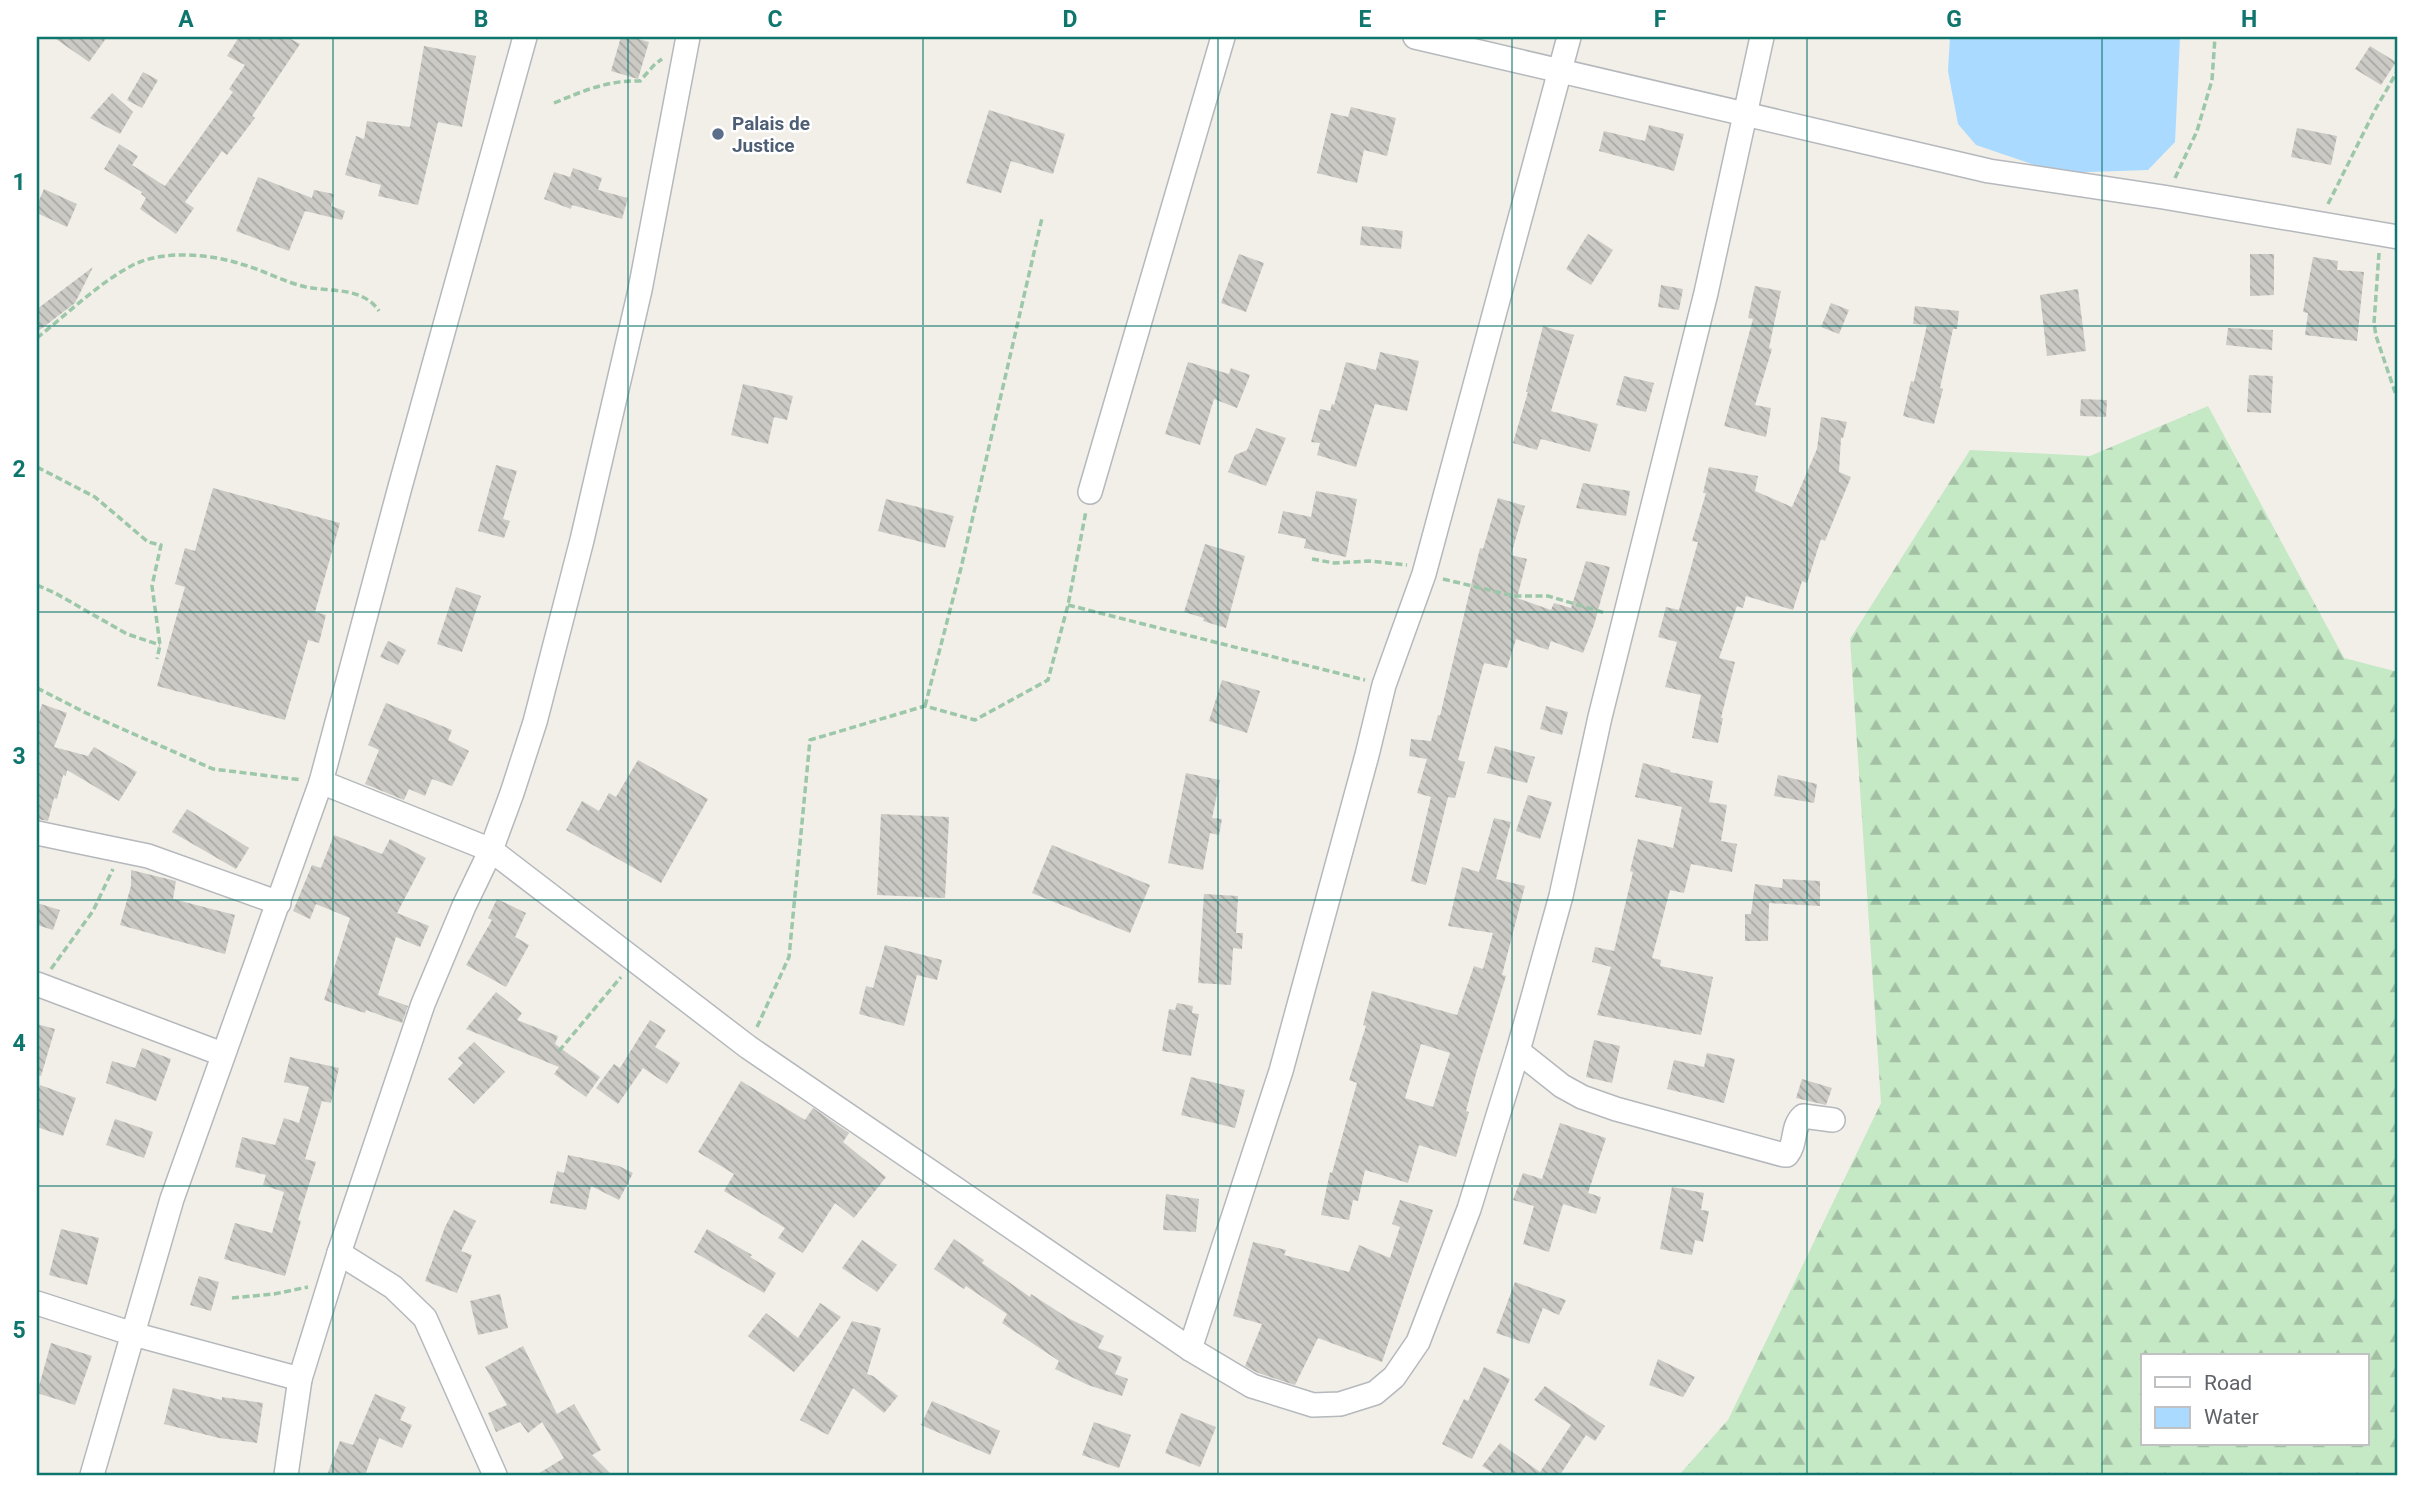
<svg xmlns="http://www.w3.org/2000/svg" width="2435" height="1512" font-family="Roboto,sans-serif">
  <defs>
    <pattern id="forest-firs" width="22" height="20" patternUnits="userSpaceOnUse" patternTransform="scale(1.75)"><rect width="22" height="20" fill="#c5e8c5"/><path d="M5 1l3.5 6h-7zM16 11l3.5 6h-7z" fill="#a3c0a4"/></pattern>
    <pattern id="building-back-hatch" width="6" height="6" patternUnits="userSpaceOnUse" patternTransform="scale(1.75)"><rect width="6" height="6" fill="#cccac5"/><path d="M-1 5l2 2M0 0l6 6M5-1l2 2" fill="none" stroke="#a9a8a4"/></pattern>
  </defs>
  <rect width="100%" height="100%" fill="#f1efe8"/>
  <path fill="url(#forest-firs)" fill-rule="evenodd" d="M2208 406 2344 658 2398 672V1475H1679L1728 1420 1881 1103 1850 639 1970 450 2090 456ZM2143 1356H2367V1444H2143Z"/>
  <polygon fill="#aadaff" points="1950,37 2180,37 2175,142 2148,170 2058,173 1976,145 1958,124 1948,71"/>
  <g fill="url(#building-back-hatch)" fill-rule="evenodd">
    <polygon points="53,37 107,37 89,62"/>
    <polygon points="239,37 287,37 300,44 252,116 255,118 227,155 222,151 185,202 194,208 176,234 140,209 146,198 141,194 142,192 104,169 119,144 138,156 132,165 165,186 233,92 229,89 245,65 227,56"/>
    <polygon points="621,37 631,37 649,42 638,79 611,71"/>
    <polygon points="424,46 476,56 462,127 438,122 418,205 378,196 381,185 345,175 356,136 364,139 367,121 410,127"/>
    <polygon points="2370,46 2396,62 2381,85 2355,69"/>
    <polygon points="143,72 158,80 142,108 127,100"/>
    <polygon points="112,93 133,112 120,134 90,118"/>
    <polygon points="1351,107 1396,118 1387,156 1364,150 1357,183 1317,173 1331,113 1348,117"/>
    <polygon points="989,110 1065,134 1053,174 1011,161 1001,193 966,183"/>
    <polygon points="1649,125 1684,134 1674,171 1599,151 1604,131 1645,141"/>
    <polygon points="2297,128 2337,136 2331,165 2291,157"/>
    <polygon points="573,168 602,178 598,190 628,198 622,219 572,205 571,209 544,199 554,172 570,177"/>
    <polygon points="258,177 312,198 314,190 334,194 331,206 345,211 342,220 305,211 289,251 236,231"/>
    <polygon points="44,189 77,204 67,227 37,213 37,205"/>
    <polygon points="1362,226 1403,231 1401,249 1360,245"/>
    <polygon points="1588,234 1613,250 1591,285 1566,269"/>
    <polygon points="1239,254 1264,263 1246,312 1221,303"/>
    <polygon points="2250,254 2274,254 2274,295 2250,296"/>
    <polygon points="2313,257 2338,261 2337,270 2364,272 2357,341 2305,335 2308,313 2303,312"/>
    <polygon points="93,267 75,303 37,332 37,309"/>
    <polygon points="1661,285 1683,289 1679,310 1658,307"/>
    <polygon points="1755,286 1781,291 1769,348 1772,349 1755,405 1771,408 1766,437 1724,426 1753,319 1748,318"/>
    <polygon points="2078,289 2086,351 2047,356 2040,295"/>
    <polygon points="1831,303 1849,310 1839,334 1821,327"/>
    <polygon points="1915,306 1959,311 1957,329 1953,329 1940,388 1943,389 1934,424 1903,416 1911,381 1914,382 1927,325 1913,324"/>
    <polygon points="1543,326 1574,335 1551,411 1598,424 1590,452 1541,439 1537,450 1513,443 1528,392 1526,392"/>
    <polygon points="2228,328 2273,330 2272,350 2226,345"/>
    <polygon points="1380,352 1419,361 1407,411 1375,404 1356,467 1317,455 1320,443 1311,442 1320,409 1330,411 1332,404 1334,405 1346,362 1376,370"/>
    <polygon points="1188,362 1229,374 1231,368 1250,375 1237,408 1214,399 1200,445 1165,434"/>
    <polygon points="2249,375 2273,376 2271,413 2247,412"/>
    <polygon points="1624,376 1654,383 1646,412 1616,405"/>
    <polygon points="743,384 793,396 787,420 774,417 768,444 731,435"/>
    <polygon points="2081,399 2107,400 2106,417 2080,416"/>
    <polygon points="1821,417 1847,422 1843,438 1841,438 1839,472 1851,477 1825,541 1821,539 1807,583 1802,581 1793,610 1746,596 1743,608 1737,606 1719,658 1735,662 1721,718 1723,718 1718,743 1692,738 1701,695 1665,687 1677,642 1658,637 1666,607 1679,610 1698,542 1692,541 1706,493 1703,493 1709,467 1758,476 1755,491 1792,507 1817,449"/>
    <polygon points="1256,428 1286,438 1266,486 1228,472 1235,455 1247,450"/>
    <polygon points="496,465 517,471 503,519 510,521 504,538 478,531"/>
    <polygon points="1583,483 1630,491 1626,516 1576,508"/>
    <polygon points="213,488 340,523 315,612 326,615 319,643 308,640 285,720 157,686 185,587 175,584 185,548 195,551"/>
    <polygon points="1316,491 1357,499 1346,557 1304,548 1306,539 1278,533 1283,511 1311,517"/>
    <polygon points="1498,498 1525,506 1511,555 1527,559 1517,598 1551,610 1554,603 1571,608 1586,561 1610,567 1594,625 1583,653 1551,641 1548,650 1516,639 1507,668 1484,663 1458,760 1465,762 1455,798 1448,797 1426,885 1411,881 1431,797 1417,793 1427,759 1409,756 1411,739 1431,741 1438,715 1440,716 1480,548 1483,549"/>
    <polygon points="886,499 954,516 945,548 878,531"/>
    <polygon points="1205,544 1245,556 1226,628 1203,621 1204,618 1184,612"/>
    <polygon points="456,587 481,596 462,652 437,644"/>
    <polygon points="388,641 406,650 398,665 380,657"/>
    <polygon points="1222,680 1260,691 1247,733 1209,721"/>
    <polygon points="386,703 452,730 448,740 469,751 452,786 432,779 425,796 409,789 404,800 365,784 379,750 368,745"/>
    <polygon points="42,704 67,713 54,747 88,756 94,747 137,772 119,801 67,770 66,776 63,775 57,799 54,798 48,821 37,819 37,720"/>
    <polygon points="1546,706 1568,712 1562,735 1540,729"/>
    <polygon points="1495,746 1535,757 1527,783 1487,773"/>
    <polygon points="638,760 708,799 661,883 566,830 582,801 599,811 609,793 616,797"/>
    <polygon points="1643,763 1670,770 1670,772 1713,781 1709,802 1727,805 1721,841 1737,844 1732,872 1691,864 1684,893 1670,890 1652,958 1661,960 1660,966 1713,977 1701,1035 1597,1015 1611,967 1592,962 1595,947 1614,951 1633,872 1630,871 1638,839 1673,848 1682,807 1635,797"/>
    <polygon points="1186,773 1220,780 1212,818 1222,819 1219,835 1210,833 1203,870 1168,863"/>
    <polygon points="1778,775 1817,784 1814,803 1774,796"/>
    <polygon points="1528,795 1552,802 1540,839 1516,831"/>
    <polygon points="187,809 249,848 236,869 172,832"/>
    <polygon points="881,814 949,817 945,898 877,895"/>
    <path d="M1494 818 1511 822 1496 879 1525 886 1502 975 1506 976 1477 1070 1466 1111 1469 1112 1456 1157 1419 1145 1408 1183 1365 1170 1358 1201 1353 1200 1349 1220 1321 1215 1330 1172 1332 1173 1357 1083 1349 1080 1366 1026 1363 1025 1372 991 1457 1015 1474 966 1483 969 1493 933 1448 926 1462 867 1479 872ZM1421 1044 1450 1053 1433 1107 1405 1098Z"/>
    <polygon points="334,835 382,854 390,839 426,858 397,913 429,926 420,947 396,937 378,995 408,1006 402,1023 366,1010 365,1013 324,1000 350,918 316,904 310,919 293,911 312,865 321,868"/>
    <polygon points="1052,845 1150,885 1130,933 1032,893"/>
    <polygon points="131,870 176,881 173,899 235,915 225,954 120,925 131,886"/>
    <polygon points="1783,879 1820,881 1820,906 1769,903 1768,941 1745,941 1745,914 1751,914 1755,884 1782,888"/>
    <polygon points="1204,894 1238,896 1236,933 1243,933 1242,949 1233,948 1231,985 1198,983"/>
    <polygon points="497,899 526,913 515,937 529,945 506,987 466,965 492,920 488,918"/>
    <polygon points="37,903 60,910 53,930 37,925"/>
    <polygon points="885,945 942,960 937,980 917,975 904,1026 859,1014 866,986 873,988"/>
    <polygon points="496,992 522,1013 517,1020 558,1036 555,1044 600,1077 586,1097 554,1074 559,1067 466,1029"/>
    <polygon points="1177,1003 1193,1006 1192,1013 1199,1014 1191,1056 1162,1051 1169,1009 1175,1010"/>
    <polygon points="650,1020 666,1030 655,1047 680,1063 667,1084 643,1068 618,1104 596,1088 614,1064 620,1068"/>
    <polygon points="37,1024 55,1029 41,1076 37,1075"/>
    <polygon points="1594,1040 1620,1046 1612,1083 1586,1077"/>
    <polygon points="474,1042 505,1072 474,1104 448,1079 463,1063 458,1058"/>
    <polygon points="142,1048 171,1059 156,1101 106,1083 112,1061 135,1068"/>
    <polygon points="1707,1053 1735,1059 1724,1103 1667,1089 1674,1060 1704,1067"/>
    <polygon points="290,1057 339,1068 331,1103 322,1101 305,1159 316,1162 298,1220 301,1221 285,1276 224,1259 235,1223 272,1233 284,1192 263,1185 266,1175 235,1167 242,1137 275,1145 284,1118 299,1123 309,1087 284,1082"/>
    <polygon points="1191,1077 1245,1090 1235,1128 1181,1115"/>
    <polygon points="1802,1079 1832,1088 1826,1105 1796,1098"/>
    <polygon points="741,1081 805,1120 813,1108 849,1133 843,1142 886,1177 854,1218 835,1203 803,1253 778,1238 785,1228 724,1191 734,1174 698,1152"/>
    <polygon points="40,1085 76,1098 63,1136 37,1127 37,1094"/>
    <polygon points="115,1119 153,1132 144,1158 106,1145"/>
    <polygon points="1560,1123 1606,1138 1588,1193 1601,1197 1596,1214 1563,1204 1549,1252 1523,1244 1534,1206 1513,1200 1523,1173 1542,1179"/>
    <polygon points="568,1155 619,1166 633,1173 619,1200 591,1186 586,1210 550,1203 557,1171 564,1173"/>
    <polygon points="1672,1187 1704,1193 1701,1210 1709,1211 1703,1242 1695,1240 1692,1255 1660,1249"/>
    <polygon points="1166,1194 1199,1199 1196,1232 1163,1230"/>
    <polygon points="1400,1200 1433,1210 1382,1362 1318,1338 1295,1385 1258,1373 1245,1366 1262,1324 1233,1316 1253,1242 1286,1250 1284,1255 1349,1272 1359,1245 1390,1258 1400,1227 1392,1224"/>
    <polygon points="454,1210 476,1221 461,1251 472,1255 457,1293 425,1281 445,1227"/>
    <polygon points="61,1229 99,1238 87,1285 49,1275"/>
    <polygon points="707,1229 752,1255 750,1257 776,1273 764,1293 694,1252"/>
    <polygon points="954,1239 984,1260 982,1263 1030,1297 1031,1294 1068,1318 1104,1336 1098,1348 1122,1357 1115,1374 1128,1379 1122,1396 1088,1385 1055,1369 1059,1361 1002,1323 1007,1314 966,1286 964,1289 934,1269"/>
    <polygon points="862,1240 897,1265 877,1292 842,1268"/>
    <polygon points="199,1276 219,1282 211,1311 190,1305"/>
    <polygon points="1515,1282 1566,1300 1559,1315 1543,1308 1529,1344 1496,1333"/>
    <polygon points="500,1294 508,1328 478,1335 470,1301"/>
    <polygon points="820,1303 841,1317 794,1372 748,1336 766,1313 798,1338"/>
    <polygon points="852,1321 881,1328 867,1374 873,1376 898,1396 884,1413 853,1388 828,1435 800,1420"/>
    <polygon points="51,1343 92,1356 75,1405 37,1393"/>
    <polygon points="523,1346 557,1414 574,1404 601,1450 592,1455 612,1475 536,1475 564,1458 542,1422 528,1433 520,1422 496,1432 488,1413 507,1405 485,1367"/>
    <polygon points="1658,1359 1695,1377 1683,1397 1649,1385"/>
    <polygon points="1484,1367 1510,1379 1472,1459 1442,1444 1464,1399 1468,1401"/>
    <polygon points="1545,1386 1605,1426 1595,1441 1586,1435 1560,1475 1496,1475 1482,1466 1500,1443 1540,1472 1571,1425 1534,1400"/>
    <polygon points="173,1388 222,1400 222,1397 263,1403 257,1443 219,1438 164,1424"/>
    <polygon points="375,1394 406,1407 400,1420 412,1425 402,1448 379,1438 365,1475 327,1475 340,1441 353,1445"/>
    <polygon points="932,1401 1000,1431 990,1455 921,1425"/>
    <polygon points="1181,1413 1216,1427 1200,1467 1165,1453"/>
    <polygon points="1094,1422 1131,1435 1119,1468 1082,1455"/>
  </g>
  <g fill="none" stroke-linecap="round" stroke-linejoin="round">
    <defs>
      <g id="minor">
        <polyline points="525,37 400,487 321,782 491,850 748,1047 1190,1349 1252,1386 1313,1405 1340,1404 1375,1393 1394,1377 1418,1342 1469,1209 1518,1051 1561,896 1600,717 1706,293 1762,37"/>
        <polyline points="1415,37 1989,171 2163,197 2398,237"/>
        <polyline points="1090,492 1223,37"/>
        <polyline points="37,833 148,856 279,903"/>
        <polyline points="37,984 222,1054"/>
        <path d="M1518 1051 1562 1086 1582 1097 1616 1109 1784 1155H1787C1797 1143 1791 1127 1803 1116L1833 1120"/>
        <polyline points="339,1253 393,1287 425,1318 495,1475"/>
        <polyline points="37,1303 133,1334 300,1379"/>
        <polyline points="1190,1349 1281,1071 1367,755 1384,685 1424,574 1569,37"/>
        <polyline points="92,1475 172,1199 321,782"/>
        <polyline points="286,1475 300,1379 339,1253 423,1004 464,906 491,850 512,793 535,722 582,540 640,290 688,37"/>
      </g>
    </defs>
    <use href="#minor" stroke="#b5b8bc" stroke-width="26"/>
    <g stroke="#9cc7a9" stroke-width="3.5" stroke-dasharray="7 3.5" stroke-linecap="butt">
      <path d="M554 103C583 91 608 80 640 81L655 64 662 59"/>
      <polyline points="2175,178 2197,131 2212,80 2215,37"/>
      <polyline points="2328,204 2375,110 2398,70"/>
      <polyline points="2379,253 2374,323 2376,336 2398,401"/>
      <path d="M37 338C66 315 102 280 135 264 165 250 210 254 241 264 263 270 284 282 306 287 332 292 363 287 379 311"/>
      <polyline points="37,467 95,497 148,542 161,545 152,586 160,645 157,659"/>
      <polyline points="1312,559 1334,563 1369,561 1407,565"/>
      <polyline points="1443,579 1514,596 1548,596 1605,613"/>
      <polyline points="37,585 55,593 127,634 160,645"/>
      <polyline points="1068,605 1365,680"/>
      <polyline points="37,688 86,713 213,769 302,780"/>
      <polyline points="925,706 961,568 1042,218"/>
      <polyline points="51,969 93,911 113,869"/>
      <polyline points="757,1027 789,957 810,740 925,706 975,720 1048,680 1068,605 1086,511"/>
      <polyline points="559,1051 621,977"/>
      <polyline points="232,1298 274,1294 308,1287"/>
    </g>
    <use href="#minor" stroke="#fff" stroke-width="23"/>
  </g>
  <path fill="none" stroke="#0f766e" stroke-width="2" stroke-opacity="0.55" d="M333 37V1475M628 37V1475M923 37V1475M1218 37V1475M1512 37V1475M1807 37V1475M2102 37V1475M37 326H2398M37 612H2398M37 900H2398M37 1186H2398"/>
  <circle fill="#5c6f8a" stroke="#fff" stroke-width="2.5" cx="718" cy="134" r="7"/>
  <g text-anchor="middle" stroke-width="5" stroke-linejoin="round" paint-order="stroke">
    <g font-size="19" font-weight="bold" fill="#4e5e75" stroke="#fff" text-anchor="start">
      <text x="732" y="130">Palais de<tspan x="732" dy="22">Justice</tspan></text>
    </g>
  </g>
  <rect width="2435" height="1512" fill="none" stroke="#ffffff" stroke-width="77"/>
  <rect x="2141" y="1354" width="228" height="91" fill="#ffffff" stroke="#bfc1c3" stroke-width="2"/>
  <rect x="2155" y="1377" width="35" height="10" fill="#ffffff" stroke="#bfc1c3" stroke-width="2"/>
  <text x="2204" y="1390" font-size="21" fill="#5f6368">Road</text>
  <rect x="2155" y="1407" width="35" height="21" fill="#aadaff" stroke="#bfc1c3" stroke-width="2"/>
  <text x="2204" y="1424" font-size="21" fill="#5f6368">Water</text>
  <rect x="38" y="38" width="2358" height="1436" fill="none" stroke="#0f766e" stroke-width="2.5"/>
  <g font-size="23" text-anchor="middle" font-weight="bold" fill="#0f766e">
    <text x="186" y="27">A</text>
    <text x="481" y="27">B</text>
    <text x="775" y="27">C</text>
    <text x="1070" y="27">D</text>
    <text x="1365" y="27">E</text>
    <text x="1660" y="27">F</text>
    <text x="1954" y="27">G</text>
    <text x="2249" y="27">H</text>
    <text x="19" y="190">1</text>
    <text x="19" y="477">2</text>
    <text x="19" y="764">3</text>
    <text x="19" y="1051">4</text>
    <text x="19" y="1338">5</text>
  </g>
</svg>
